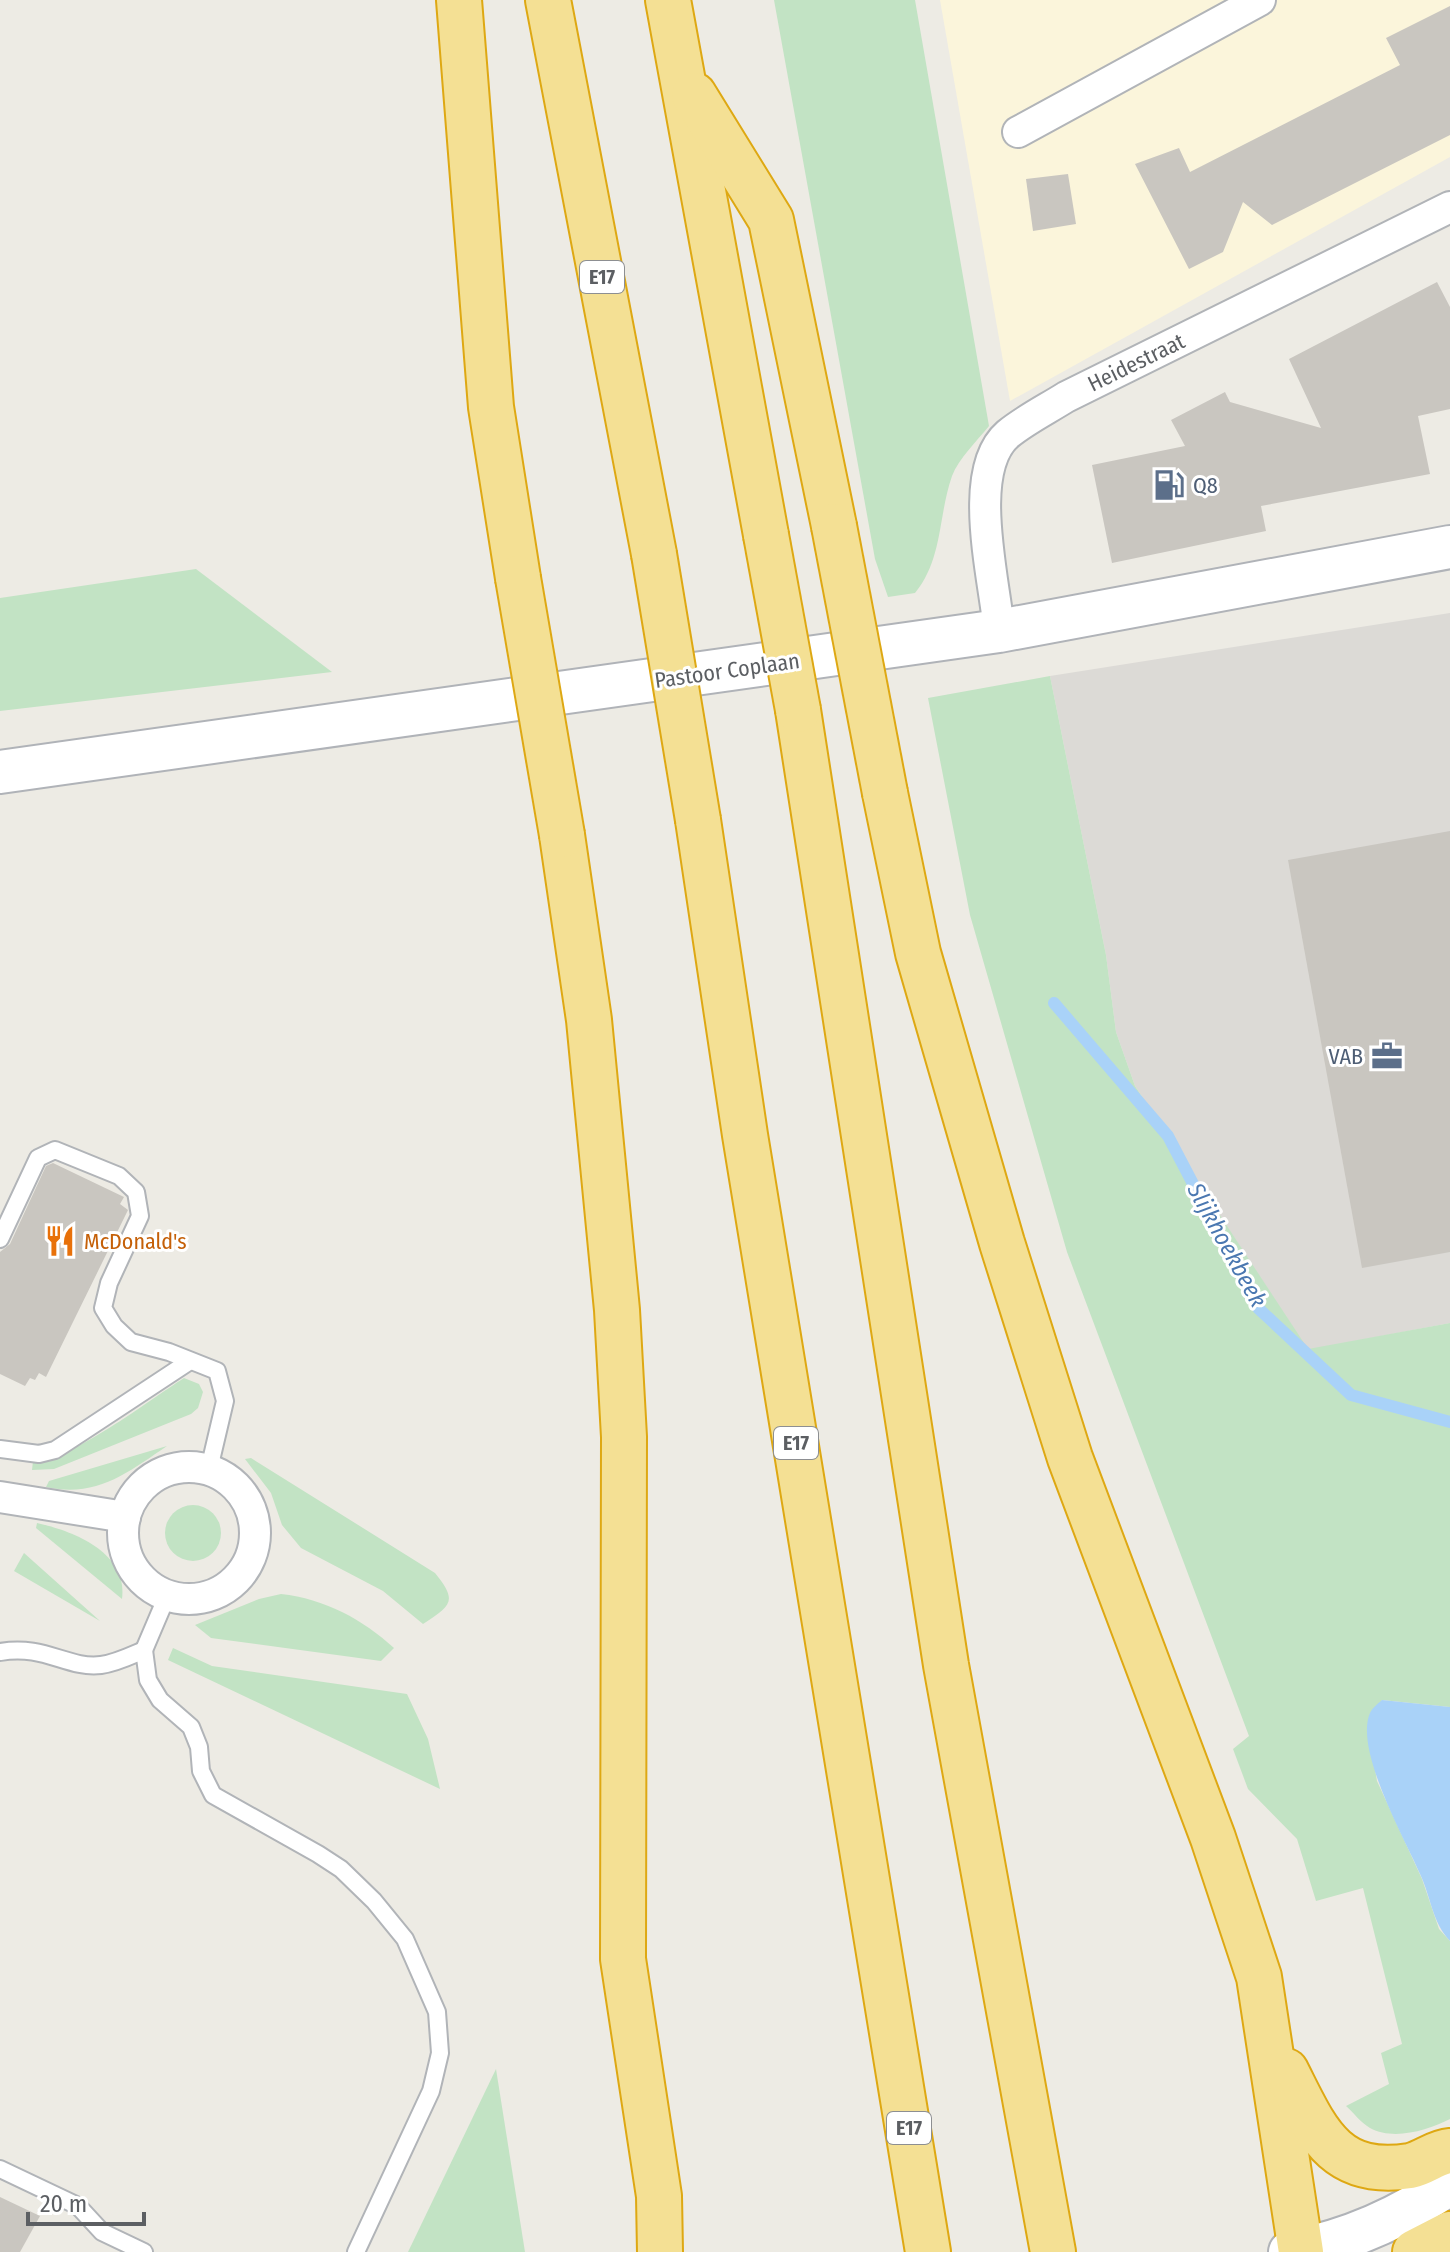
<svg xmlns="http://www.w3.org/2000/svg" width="1450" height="2252" font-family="'Fira Sans Condensed',sans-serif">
  <rect width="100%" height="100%" fill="#edebe4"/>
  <polygon fill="#fbf5db" points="940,0 1450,0 1450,157 1010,401"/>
  <polygon fill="#dcdad6" points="1450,613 1450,1323 1308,1350 1135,1086 1116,1032 1106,955 1050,676"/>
  <g fill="#c2e3c4">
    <path d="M774 0H915L989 426C977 441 959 458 952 476 938 516 943 559 915 593L888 597 875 559Z"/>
    <polygon points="196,569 332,672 0,711 0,598"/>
    <path d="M1050 676 1106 955 1116 1032 1135 1086 1308 1349 1450 1323V1707L1382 1700 1368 1728 1377 1781 1422 1879 1439 1929 1450 1941V2119C1428 2130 1394 2141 1370 2128 1361 2123 1353 2112 1346 2106L1389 2084 1381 2053 1402 2044 1363 1888 1316 1901 1297 1839 1248 1789 1233 1749 1249 1736 1067 1252 970 915 928 698Z"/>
    <path d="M184 1378 199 1384 203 1392 198 1408 191 1414 54 1469 32 1470 33 1461C71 1461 149 1400 184 1378Z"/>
    <path d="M167 1446C127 1473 97 1498 46 1487L49 1481Z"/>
    <path d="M251 1458 435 1573C459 1602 450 1606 423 1624L383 1591 301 1548 282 1525 271 1493 245 1459Z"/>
    <circle cx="193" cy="1533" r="28"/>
    <path d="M37 1523C73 1531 128 1552 122 1599L36 1528Z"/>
    <polygon points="24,1553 100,1621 14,1571"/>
    <path d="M281 1594C325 1599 362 1619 394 1648L381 1661 211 1638 195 1625 259 1599Z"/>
    <polygon points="173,1648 212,1666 407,1694 428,1739 440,1789 168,1660"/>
    <polygon points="496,2069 525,2252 408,2252"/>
  </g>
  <path fill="#a9d2f8" d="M1382 1700 1450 1707V1941C1432 1922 1431 1897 1420 1874 1405 1839 1354 1750 1370 1713 1372 1708 1379 1703 1382 1700Z"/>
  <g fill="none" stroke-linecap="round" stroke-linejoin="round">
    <polyline stroke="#a9d2f8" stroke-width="12" points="1054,1003 1168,1136 1258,1308 1351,1395 1450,1422"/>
  </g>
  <g fill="#c9c6c0">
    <polygon points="1450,6 1450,135 1272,225 1243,202 1223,252 1189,269 1135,164 1179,148 1190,172 1400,65 1386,38"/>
    <polygon points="1068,174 1076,224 1033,231 1026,179"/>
    <polygon points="1437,282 1450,307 1450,409 1418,416 1430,474 1261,506 1266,531 1112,563 1092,465 1185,446 1171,420 1225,392 1230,402 1321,428 1289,359"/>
    <polygon points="1450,831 1450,1252 1362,1268 1288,860"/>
    <polygon points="53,1163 124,1197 120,1204 128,1210 46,1377 39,1373 35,1380 30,1378 25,1386 0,1374 0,1252 10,1244 46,1166"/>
    <polygon points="0,2197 40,2216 20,2252 0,2252"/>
  </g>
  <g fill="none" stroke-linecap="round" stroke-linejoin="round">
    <defs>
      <g id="lane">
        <polyline points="0,1239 38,1158 55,1150 119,1176 136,1192 140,1216 109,1283 103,1308 114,1326 131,1342 169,1352 217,1371 225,1401 209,1469"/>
        <polyline points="0,1449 39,1454 55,1450 190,1361"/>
        <polyline points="144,1650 167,1596"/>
        <path d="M0 1652C45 1644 67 1669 101 1665 116 1663 130 1656 144 1650L148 1680 160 1700 191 1727 199 1747 201 1771 213 1795 318 1854 341 1869 374 1901 405 1939 437 2012 440 2053 431 2091 356 2252"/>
        <polyline points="0,2169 78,2206 102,2232 144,2252"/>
      </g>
      <g id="street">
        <polyline points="1018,132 1260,0"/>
        <path d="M999 631C995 581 965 471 1008 434 1025 420 1047 409 1066 397L1450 207"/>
        <circle cx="189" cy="1533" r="66"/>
        <polyline points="0,1497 125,1517"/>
      </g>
      <g id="secondary">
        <polyline points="0,772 999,631 1450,547"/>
        <path d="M1290 2252C1347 2241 1403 2217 1450 2183"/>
      </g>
      <g id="highway">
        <polyline points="459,0 491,407 518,578"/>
        <polyline points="548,0 654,554"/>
        <polyline points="668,0 766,535"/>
        <polyline points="694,95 771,220 834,526"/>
        <polyline points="798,710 946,1665 1053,2252"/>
        <polyline points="885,793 918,953 1002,1243 1070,1458 1213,1838 1259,1977 1301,2252"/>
        <polyline points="698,820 745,1135 928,2252"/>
        <polyline points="562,835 589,1020 617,1310 624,1437 623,1959 659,2196 660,2252"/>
        <path d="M1286 2071C1316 2130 1333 2178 1410 2166 1424 2163 1436 2152 1450 2151"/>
        <polyline points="1415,2252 1450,2234"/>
      </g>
    </defs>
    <use href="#lane" stroke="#b1b4b8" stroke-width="20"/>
    <use href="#street" stroke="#b1b4b8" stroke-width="34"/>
    <use href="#secondary" stroke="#b0b3b8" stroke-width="46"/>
    <use href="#highway" stroke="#dea813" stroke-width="48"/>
    <use href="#lane" stroke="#fff" stroke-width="16"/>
    <use href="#street" stroke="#fff" stroke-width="30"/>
    <use href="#secondary" stroke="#fff" stroke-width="42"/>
    <use href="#highway" stroke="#f4e094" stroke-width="44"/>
    <defs>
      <g id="highway-bridge">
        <polyline points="834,526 885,793"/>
        <polyline points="766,535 798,710"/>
        <polyline points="654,554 698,820"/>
        <polyline points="518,578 562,835"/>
      </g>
    </defs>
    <use href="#highway-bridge" stroke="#dea813" stroke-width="48" stroke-linecap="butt"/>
    <use href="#highway-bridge" stroke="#f4e094" stroke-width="44"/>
  </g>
  <defs>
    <symbol id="fuel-bare" viewBox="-9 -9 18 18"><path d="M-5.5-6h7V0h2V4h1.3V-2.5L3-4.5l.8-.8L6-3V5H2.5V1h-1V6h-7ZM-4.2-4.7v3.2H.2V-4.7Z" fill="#5c6f8a" stroke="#fff" stroke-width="2.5" paint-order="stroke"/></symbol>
    <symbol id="office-bare" viewBox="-9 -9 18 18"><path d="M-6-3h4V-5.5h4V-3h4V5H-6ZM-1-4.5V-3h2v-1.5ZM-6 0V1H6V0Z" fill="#5c6f8a" stroke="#fff" stroke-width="2.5" paint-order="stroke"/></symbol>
    <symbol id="restaurant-bare" viewBox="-9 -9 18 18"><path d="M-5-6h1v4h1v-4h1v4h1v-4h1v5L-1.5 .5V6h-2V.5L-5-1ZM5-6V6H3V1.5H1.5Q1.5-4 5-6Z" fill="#e8710a" stroke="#fff" stroke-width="2.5" paint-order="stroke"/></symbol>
  </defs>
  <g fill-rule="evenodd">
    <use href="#fuel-bare" x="1147" y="463" width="44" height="44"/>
    <use href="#office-bare" x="1365" y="1034" width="44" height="44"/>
    <use href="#restaurant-bare" x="38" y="1219" width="44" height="44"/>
  </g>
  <g text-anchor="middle" stroke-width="6" stroke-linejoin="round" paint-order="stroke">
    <g fill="#fff" stroke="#8d8f92" stroke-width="2">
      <rect x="580" y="261" width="44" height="32" rx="6"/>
      <rect x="774" y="1427" width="44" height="32" rx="6"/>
      <rect x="887" y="2112" width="44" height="32" rx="6"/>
    </g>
    <g font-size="20" font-weight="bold" fill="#5c5f63">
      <text x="602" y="284">E17</text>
      <text x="796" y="1450">E17</text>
      <text x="909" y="2135">E17</text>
    </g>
    <g font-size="22" fill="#5c5f63" stroke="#fff">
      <text transform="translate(1136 362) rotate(-26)" y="8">Heidestraat</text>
      <text transform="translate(727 670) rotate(-8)" y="8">Pastoor Coplaan</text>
    </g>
    <g font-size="22" fill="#4e5e75" stroke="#fff" text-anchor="start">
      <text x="1193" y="493">Q8</text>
      <text x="1363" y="1064" text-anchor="end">VAB</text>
    </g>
    <g font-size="22" fill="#c56008" stroke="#fff" text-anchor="start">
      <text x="84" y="1249">McDonald's</text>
    </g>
    <g font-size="24" font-style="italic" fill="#4b78b1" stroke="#fff">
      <text transform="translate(1227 1245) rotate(61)" y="8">Slijkhoekbeek</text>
    </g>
  </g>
  <path d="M28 2212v12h116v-12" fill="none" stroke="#5c5f63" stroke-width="4"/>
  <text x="40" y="2212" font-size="24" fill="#5c5f63" stroke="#ffffff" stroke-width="6" paint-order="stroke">20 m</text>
</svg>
